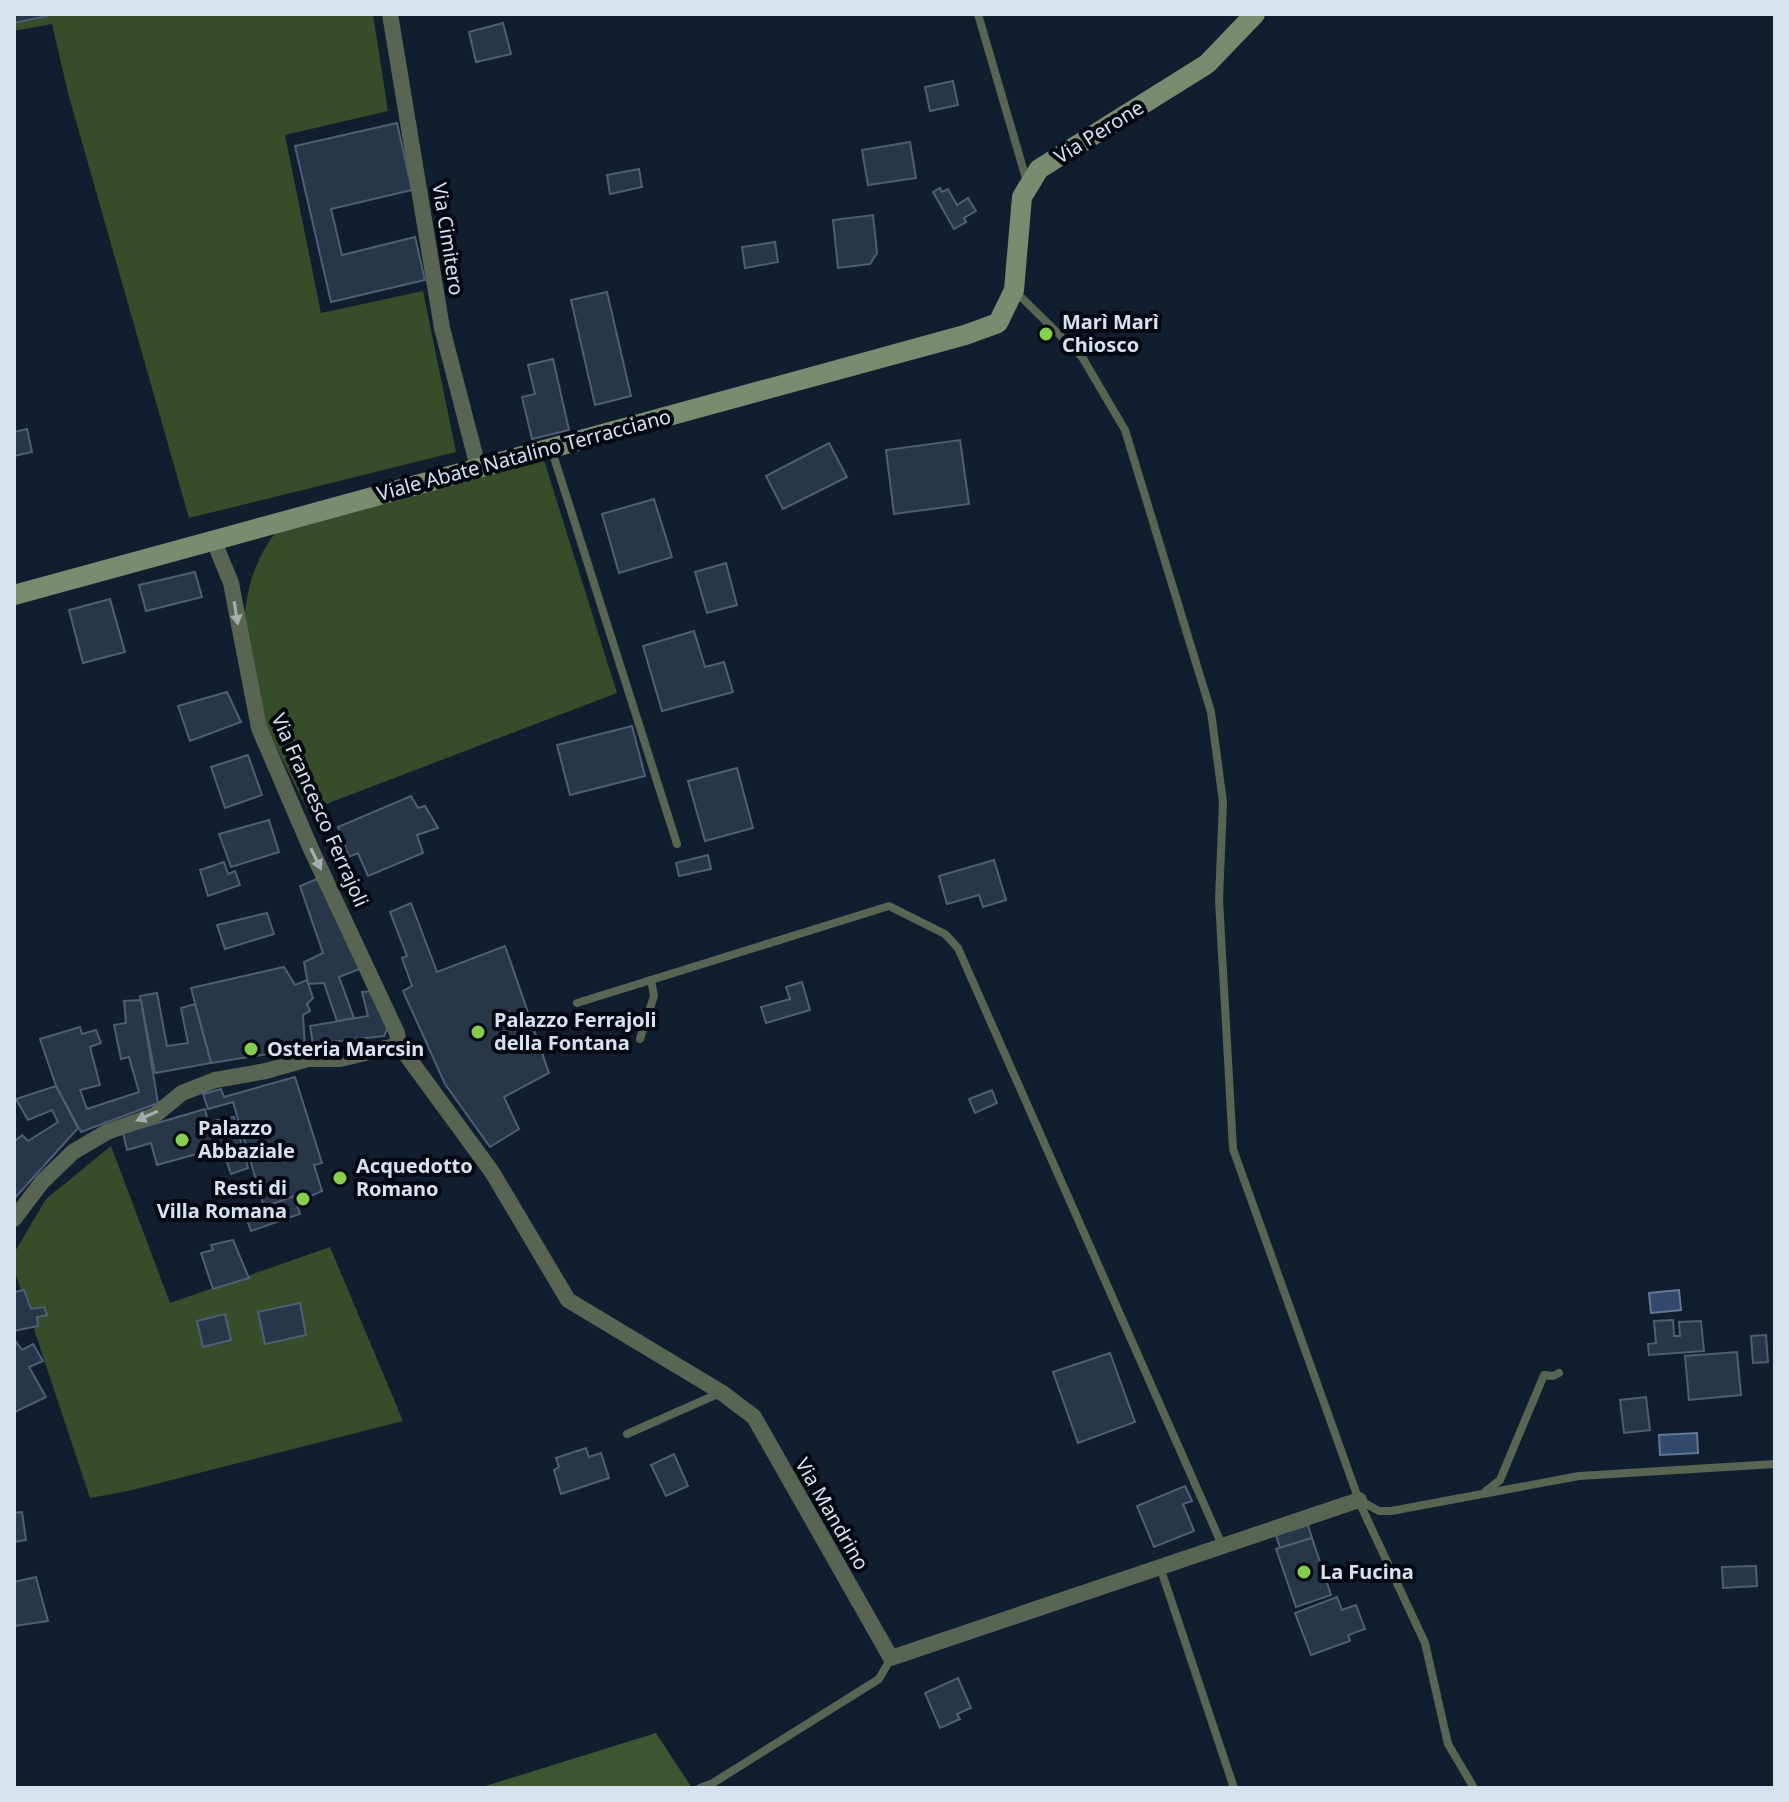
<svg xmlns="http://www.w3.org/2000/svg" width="1789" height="1802" font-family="'Noto Sans',sans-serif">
  <rect width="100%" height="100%" fill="#111e30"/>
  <g fill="#374d29">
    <polygon points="14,14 373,14 388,111 285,135 321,313 423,291 456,452 189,518 68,93 52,24 14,31"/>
    <path d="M544 460 617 693 308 811 266 727 245 614C247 585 258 554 277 531Z"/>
    <polygon points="111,1146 170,1303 330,1247 403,1421 128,1491 90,1498 14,1269 14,1253 46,1199"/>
  </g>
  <polygon fill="#3e562f" points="656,1733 692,1788 479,1788"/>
  <g fill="#30496d" stroke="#627794" stroke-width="2">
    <polygon points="1679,1290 1681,1310 1651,1313 1649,1293"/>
    <polygon points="1697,1433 1698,1453 1660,1455 1659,1435"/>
  </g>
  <g fill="#28364a" stroke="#4f5e75" stroke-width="2">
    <polygon points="14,14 47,14 47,16 14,23"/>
    <polygon points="503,23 511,54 476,62 469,32"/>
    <polygon points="953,81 958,105 930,111 925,87"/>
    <polygon points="397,123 412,190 331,209 342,255 415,237 425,280 331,302 295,146"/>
    <polygon points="910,142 916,178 868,185 862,150"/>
    <polygon points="639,169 642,187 610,194 607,175"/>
    <polygon points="940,188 942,192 948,189 957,205 968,198 976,211 964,218 966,222 954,229 933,192"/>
    <polygon points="873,215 877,253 870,264 838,268 833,220"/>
    <polygon points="775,242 778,262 745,268 742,247"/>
    <polygon points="607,292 631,396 595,405 571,300"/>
    <polygon points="553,359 569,430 532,439 522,397 535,394 528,365"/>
    <polygon points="27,429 32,452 14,456 14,432"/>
    <polygon points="960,440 969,504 894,514 886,450"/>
    <polygon points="829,443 847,477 783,509 766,476"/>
    <polygon points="654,499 672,557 619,573 602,514"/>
    <polygon points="726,563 737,605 707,613 695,572"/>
    <polygon points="195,572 202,597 146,611 139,585"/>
    <polygon points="110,599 125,652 83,663 69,610"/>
    <polygon points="694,631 705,667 724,662 733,692 662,711 643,646"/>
    <polygon points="227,692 241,722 190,741 178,706"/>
    <polygon points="632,726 645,776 570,795 557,745"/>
    <polygon points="248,755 262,795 225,808 211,767"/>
    <polygon points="737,768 753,828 705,841 688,781"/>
    <polygon points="411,796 418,808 425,806 438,828 417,835 423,853 368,876 358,853 349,857 338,827"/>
    <polygon points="269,820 279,852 231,867 219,834"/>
    <polygon points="708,855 711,869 679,876 676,863"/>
    <polygon points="994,860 1006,900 983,907 979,895 947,904 939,876"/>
    <polygon points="224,862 228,874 235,871 240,885 208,896 200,870"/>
    <polygon points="317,879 367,966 339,977 354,1018 337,1021 324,983 308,984 304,962 323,953 300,886"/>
    <polygon points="411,903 437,972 505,946 549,1073 504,1097 519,1129 490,1147 445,1084 403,991 412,986 402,958 407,956 390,912"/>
    <polygon points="267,913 274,934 225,949 217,925"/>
    <polygon points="284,967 295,985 307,980 313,998 307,1004 310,1011 303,1015 305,1048 211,1063 191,988"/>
    <polygon points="802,982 810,1010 766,1023 761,1007 790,999 786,987"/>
    <polygon points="373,991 389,1025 384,1036 313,1044 310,1026 368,1016 362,992"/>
    <polygon points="157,993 167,1046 188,1043 181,1008 195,1004 211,1063 155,1073 140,996"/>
    <polygon points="141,1000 158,1103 81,1132 56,1086 40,1039 80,1027 82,1034 96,1030 101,1043 90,1047 100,1085 80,1090 87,1109 139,1092 129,1057 121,1059 114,1025 126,1023 124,1001"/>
    <polygon points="295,1077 322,1163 314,1165 322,1191 309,1197 307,1192 264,1207 233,1102 208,1109 203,1094 221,1089 224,1097"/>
    <polygon points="56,1086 78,1128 14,1199 14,1142 22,1135 28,1141 58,1122 52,1110 28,1120 16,1099"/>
    <polygon points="992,1090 997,1103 975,1113 969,1099"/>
    <polygon points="205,1109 208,1122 234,1117 248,1168 231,1174 222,1147 157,1165 151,1143 127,1150 123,1133"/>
    <polygon points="294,1196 300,1214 251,1231 245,1214"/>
    <polygon points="233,1240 249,1278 213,1289 201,1253 213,1250 211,1245"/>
    <polygon points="24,1290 31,1309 44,1307 47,1315 37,1317 38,1326 14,1331 14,1292"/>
    <polygon points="300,1303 306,1335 265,1344 258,1312"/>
    <polygon points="225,1314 231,1340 203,1347 197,1321"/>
    <polygon points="1673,1320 1674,1336 1680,1336 1679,1322 1701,1321 1704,1351 1649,1355 1648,1344 1656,1343 1654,1321"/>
    <polygon points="1766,1335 1768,1362 1753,1363 1751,1336"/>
    <polygon points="14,1339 22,1350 33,1344 43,1361 29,1367 46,1397 15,1412"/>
    <polygon points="1737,1352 1741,1395 1689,1400 1685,1356"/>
    <polygon points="1110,1353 1135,1422 1078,1443 1053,1372"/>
    <polygon points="1646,1397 1650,1430 1624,1433 1620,1400"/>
    <polygon points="586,1448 589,1457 601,1453 609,1478 561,1494 554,1470 559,1467 556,1458"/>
    <polygon points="674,1454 688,1486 666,1496 651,1465"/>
    <polygon points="1185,1486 1192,1501 1183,1504 1194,1531 1154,1547 1137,1506"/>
    <polygon points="22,1512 26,1540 14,1542 14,1513"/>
    <polygon points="1308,1525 1312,1538 1280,1548 1276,1535"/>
    <polygon points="1312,1538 1331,1595 1296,1607 1276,1549"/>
    <polygon points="1756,1566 1757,1586 1723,1588 1722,1567"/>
    <polygon points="36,1577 48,1621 14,1626 14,1582"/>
    <polygon points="1337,1597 1342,1610 1356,1605 1365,1629 1348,1635 1350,1641 1311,1655 1295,1613"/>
    <polygon points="958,1678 971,1708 957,1714 960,1719 940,1728 925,1693"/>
  </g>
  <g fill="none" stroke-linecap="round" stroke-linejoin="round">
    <g stroke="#596452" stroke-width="8">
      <polyline points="978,14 1027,182"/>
      <polyline points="1014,290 1082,357 1125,430 1211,712 1223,802 1219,900 1233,1149 1361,1506 1425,1643 1448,1744 1474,1788"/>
      <polyline points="551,448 677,844"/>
      <polyline points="577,1003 889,906 945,934 958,948 1222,1545"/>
      <polyline points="640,1039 654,996 651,980"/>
      <polyline points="627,1434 720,1393"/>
      <polyline points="1486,1491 1500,1480 1544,1375 1553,1376 1559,1373"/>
      <polyline points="1359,1500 1379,1511 1391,1511 1579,1476 1775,1464"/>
      <polyline points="1160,1567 1234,1788"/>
      <polyline points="700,1788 713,1783 879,1679 891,1658"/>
    </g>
    <g stroke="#596452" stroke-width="16">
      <polyline points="390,14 442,328 478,467"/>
      <polyline points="213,539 231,583 259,728 311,849 397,1033 399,1045 492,1172 568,1300 721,1392 754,1417 891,1658 1359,1500"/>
      <polyline points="14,1219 42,1182 73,1152 107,1132 155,1115 182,1093 215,1080 266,1071 308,1059 340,1059 399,1045"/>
    </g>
    <polyline stroke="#7a8c70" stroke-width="20" points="14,595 965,335 998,323 1014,290 1022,197 1039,169 1207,64 1255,14"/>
  </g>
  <defs><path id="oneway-solid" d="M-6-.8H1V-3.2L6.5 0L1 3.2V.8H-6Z" transform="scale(2)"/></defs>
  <g fill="#a5afb0">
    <use href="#oneway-solid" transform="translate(236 613) rotate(81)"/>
    <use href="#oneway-solid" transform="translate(316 859) rotate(64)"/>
    <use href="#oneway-solid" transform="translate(147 1116) rotate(156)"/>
  </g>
  <g fill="#85cf4c" stroke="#040810" stroke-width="3">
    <circle cx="1046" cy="334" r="8"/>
    <circle cx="478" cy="1032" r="8"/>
    <circle cx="251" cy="1049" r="8"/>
    <circle cx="182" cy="1140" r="8"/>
    <circle cx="340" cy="1178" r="8"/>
    <circle cx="303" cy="1199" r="8"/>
    <circle cx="1304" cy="1572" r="8"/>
  </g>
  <g text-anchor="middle" stroke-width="8" stroke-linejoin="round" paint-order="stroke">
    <g font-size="20" fill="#d8e1ee" stroke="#040810">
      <text transform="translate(1099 132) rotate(-32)" y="7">Via Perone</text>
      <text transform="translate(448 239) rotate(81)" y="7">Via Cimitero</text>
      <text transform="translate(524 455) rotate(-15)" y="7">Viale Abate Natalino Terracciano</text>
      <text transform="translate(320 810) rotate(66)" y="7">Via Francesco Ferrajoli</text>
      <text transform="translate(832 1514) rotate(60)" y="7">Via Mandrino</text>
    </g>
    <g font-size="20" font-weight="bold" fill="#d8e1ee" stroke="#040810" text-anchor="start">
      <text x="1062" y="329">Marì Marì<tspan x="1062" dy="23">Chiosco</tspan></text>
      <text x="494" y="1027">Palazzo Ferrajoli<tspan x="494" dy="23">della Fontana</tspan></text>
      <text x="267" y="1056">Osteria Marcsin</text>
      <text x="198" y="1135">Palazzo<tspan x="198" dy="23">Abbaziale</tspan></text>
      <text x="356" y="1173">Acquedotto<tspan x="356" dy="23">Romano</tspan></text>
      <text x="287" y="1195" text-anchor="end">Resti di<tspan x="287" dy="23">Villa Romana</tspan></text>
      <text x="1320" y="1579">La Fucina</text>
    </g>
  </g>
  <rect width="1789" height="1802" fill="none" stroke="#d8e1ee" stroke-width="32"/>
</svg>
